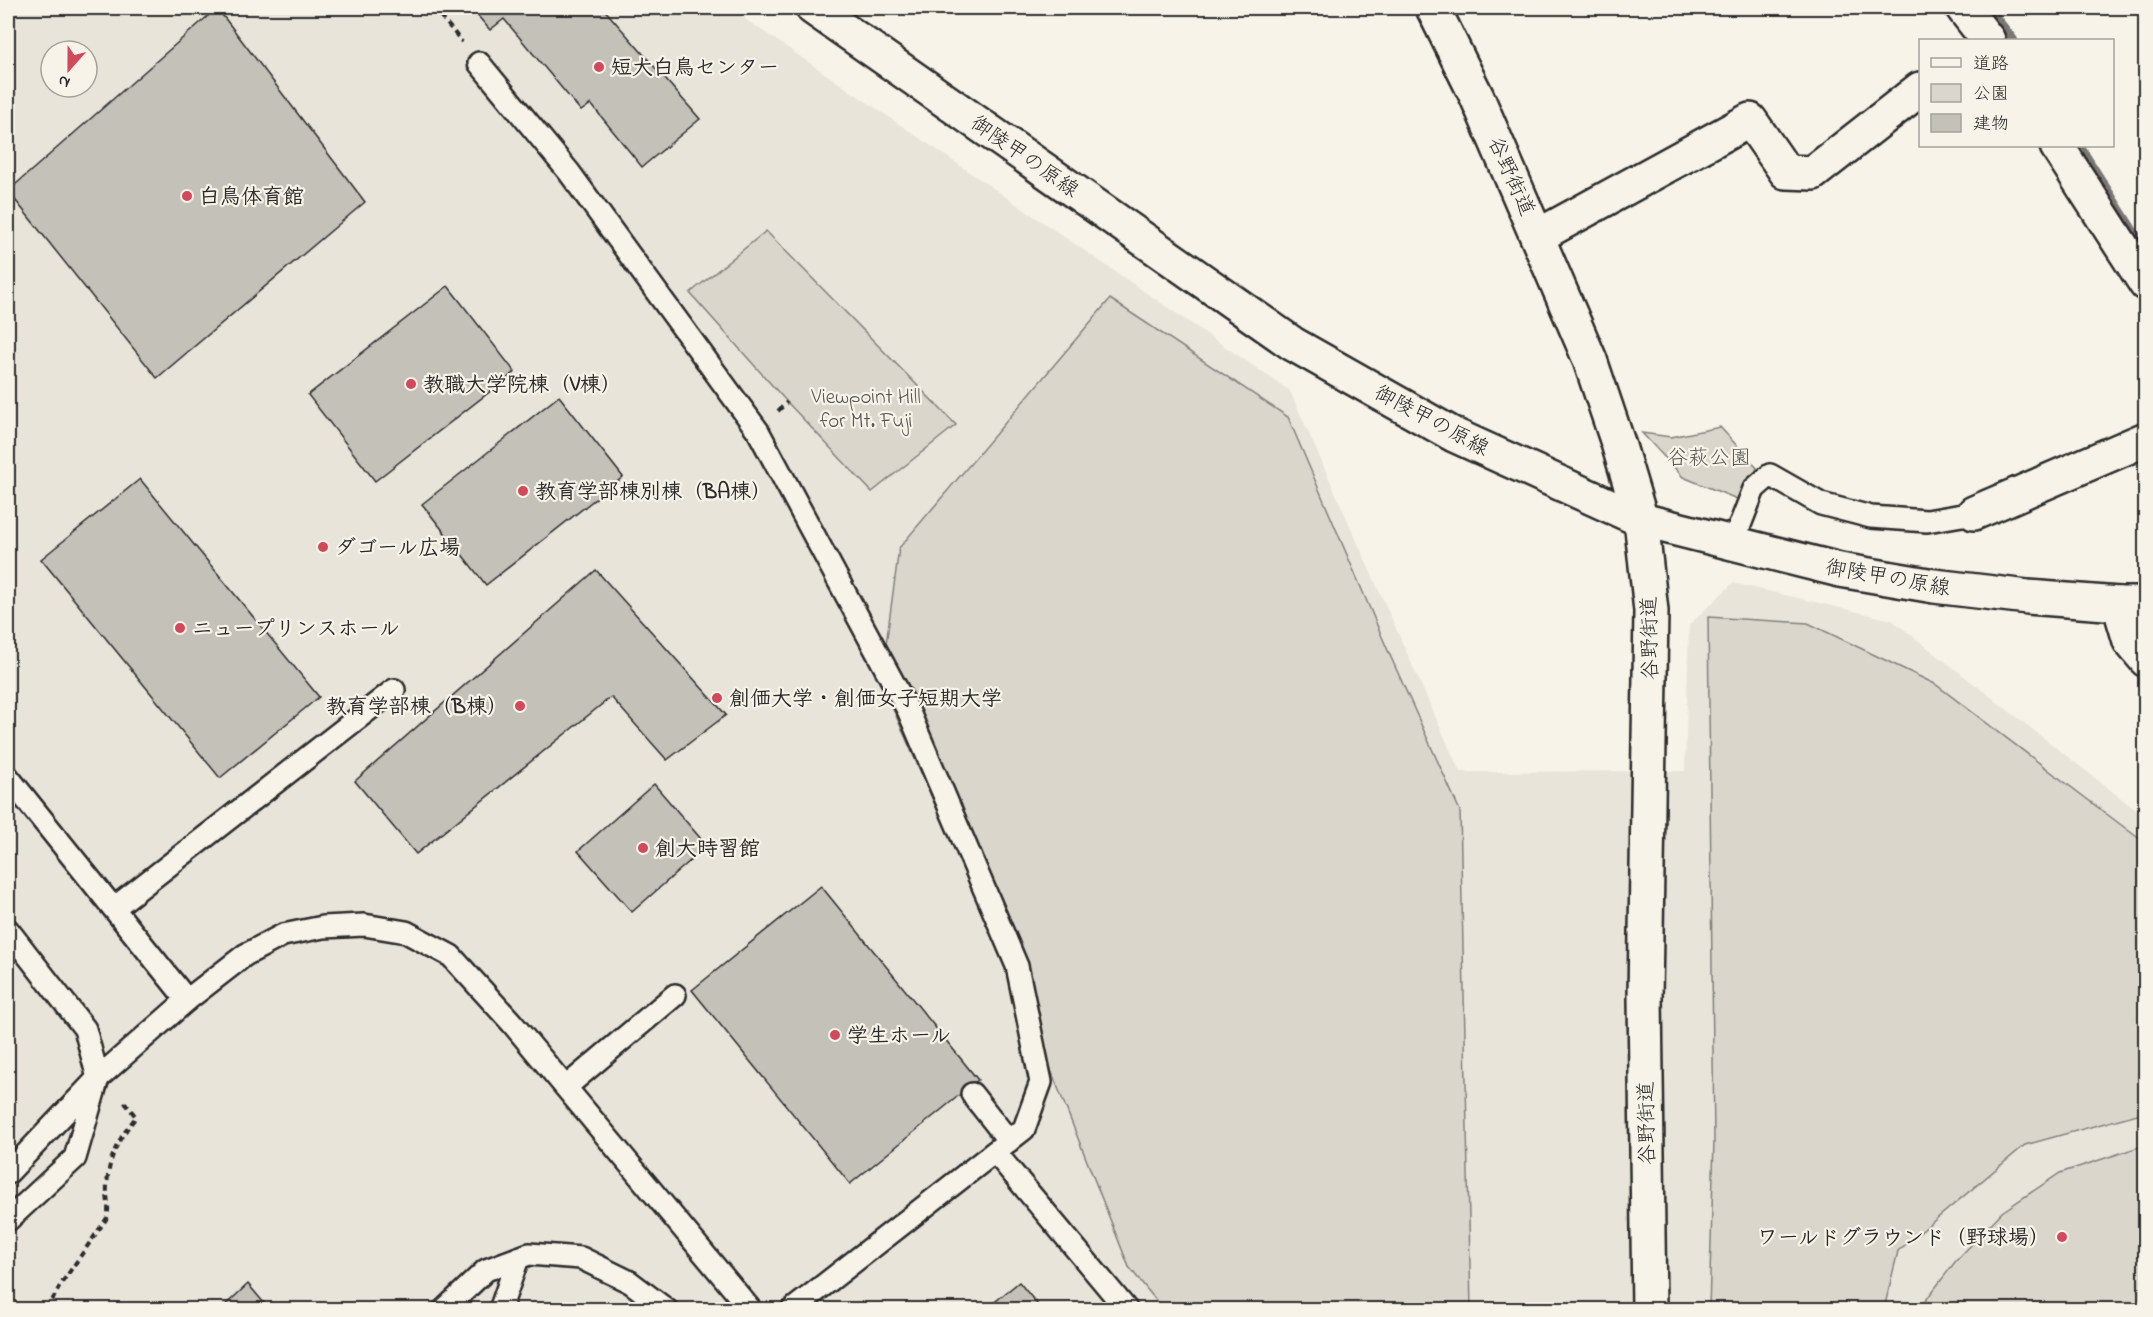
<svg xmlns="http://www.w3.org/2000/svg" width="2153" height="1317" font-family="'Indie Flower','Klee One',sans-serif">
  <rect width="100%" height="100%" fill="#f7f3e8"/>
  <filter id="ink" filterUnits="userSpaceOnUse"><feTurbulence type="fractalNoise" baseFrequency=".0167" numOctaves="2"/><feDisplacementMap in="SourceGraphic" scale="12" xChannelSelector="R" yChannelSelector="G"/><feConvolveMatrix kernelMatrix="1 2 1 2 8 2 1 2 1" color-interpolation-filters="sRGB"/></filter>
  <g filter="url(#ink)">
    <path fill="#e8e4da" fill-rule="evenodd" d="M8 8H729L1290 391 1460 772 1685 771 1689 625 1733 583 1892 620 2145 817V1309H8ZM51 51H87V87H51Z"/>
    <g fill="#dad6cc" stroke="#82807c" stroke-width="1.5">
      <polygon points="766,231 956,425 872,492 787,402 690,293"/>
      <polygon points="1110,299 1288,417 1389,653 1460,811 1471,1309 1163,1309 1129,1267 1043,1050 881,682 899,548"/>
      <polygon points="1720,427 1757,468 1742,501 1683,477 1642,433 1671,437"/>
      <polygon points="1708,617 1808,623 1935,684 2145,843 2145,1112 2025,1145 1898,1251 1884,1309 1709,1309 1714,1141"/>
      <polygon points="2145,1145 2145,1309 1919,1309 1955,1262 2002,1212 2060,1173"/>
    </g>
    <g fill="none" stroke-linecap="round" stroke-linejoin="round">
      <g stroke="#7a7874" stroke-width="10">
        <polyline points="1988,8 2013,40"/>
        <polyline points="2079,146 2146,252"/>
      </g>
    </g>
    <g fill="#c4c1b9" stroke="#2b2b2b" stroke-width="1.5">
      <polygon points="217,8 365,202 157,378 8,191"/>
      <polygon points="471,8 603,8 700,119 642,167 591,104 581,111 504,19 490,30"/>
      <polygon points="448,286 515,372 375,481 308,395"/>
      <polygon points="559,396 623,477 486,585 422,504"/>
      <polygon points="140,479 319,697 220,778 41,559"/>
      <polygon points="596,570 726,715 667,760 611,697 416,854 355,781"/>
      <polygon points="654,784 707,846 632,912 578,851"/>
      <polygon points="821,886 978,1080 850,1184 692,990"/>
      <polygon points="1019,1282 1042,1310 985,1310"/>
      <polygon points="248,1284 270,1310 220,1310"/>
    </g>
    <g fill="none" stroke-linecap="round" stroke-linejoin="round">
      <defs>
        <g id="service">
          <polyline points="479,63 569,172 758,431 908,710 1017,966 1041,1082 1024,1129 792,1310"/>
          <polyline points="1733,543 1754,489 1770,475 1821,504 1871,517 1927,521 1974,513"/>
          <polyline points="8,777 187,1000"/>
          <polyline points="114,908 394,690"/>
          <polyline points="8,930 85,1029 98,1078 75,1158 8,1220"/>
          <polyline points="566,1087 675,995"/>
          <polyline points="972,1094 1009,1141"/>
          <polyline points="995,1152 1127,1310"/>
          <polyline points="8,1173 98,1078 187,1000 245,955 283,935 323,927 364,925 406,932 451,956 512,1023 751,1310"/>
          <polyline points="444,1310 486,1270 529,1254 581,1258 630,1282 667,1310"/>
          <polyline points="500,1310 518,1258"/>
        </g>
        <g id="minor">
          <polyline points="1963,8 1988,40"/>
          <polyline points="2057,146 2146,284"/>
          <polyline points="1538,236 1750,120 1786,172 1813,173 1920,89"/>
          <polyline points="1974,513 2146,439"/>
          <polyline points="2119,604 2130,641 2146,660"/>
        </g>
        <polyline id="tertiary" points="813,8 1293,344 1454,435 1641,520 1840,570 1934,586 2028,597 2119,604 2146,604"/>
        <polyline id="secondary" points="1433,8 1477,97 1590,360 1618,443 1641,520 1651,611 1645,997 1649,1310"/>
      </defs>
      <use href="#service" stroke="#2b2b2b" stroke-width="26"/>
      <use href="#minor" stroke="#2b2b2b" stroke-width="38"/>
      <use href="#tertiary" stroke="#2b2b2b" stroke-width="38"/>
      <use href="#secondary" stroke="#2b2b2b" stroke-width="38"/>
      <g stroke="#2b2b2b" stroke-width="4" stroke-dasharray="6 4.5" stroke-linecap="butt">
        <polyline points="434,8 462,42"/>
        <polyline points="778,411 787,402"/>
        <polyline points="8,1272 10,1249"/>
        <path d="M47 1310 61 1284 107 1218C110 1205 106 1198 107 1186 109 1155 118 1140 136 1117L123 1100"/>
      </g>
      <use href="#service" stroke="#f7f3e8" stroke-width="21"/>
      <use href="#minor" stroke="#f7f3e8" stroke-width="33"/>
      <use href="#tertiary" stroke="#f7f3e8" stroke-width="33"/>
      <use href="#secondary" stroke="#f7f3e8" stroke-width="33"/>
    </g>
  </g>
  <g fill="#d1495b" stroke="#f7f3e8" stroke-width="2">
    <circle cx="599" cy="67" r="6"/>
    <circle cx="187" cy="196" r="6"/>
    <circle cx="411" cy="384" r="6"/>
    <circle cx="523" cy="491" r="6"/>
    <circle cx="323" cy="547" r="6"/>
    <circle cx="180" cy="628" r="6"/>
    <circle cx="717" cy="698" r="6"/>
    <circle cx="520" cy="706" r="6"/>
    <circle cx="643" cy="848" r="6"/>
    <circle cx="835" cy="1035" r="6"/>
    <circle cx="2062" cy="1237" r="6"/>
  </g>
  <g text-anchor="middle" stroke-width="4.5" stroke-linejoin="round" paint-order="stroke">
    <g font-size="21" font-weight="bold" fill="#2b2b2b" stroke="#f7f3e8" text-anchor="start">
      <text x="611" y="74">短大白鳥センター</text>
      <text x="199" y="203">白鳥体育館</text>
      <text x="423" y="391">教職大学院棟（V棟）</text>
      <text x="535" y="498">教育学部棟別棟（BA棟）</text>
      <text x="335" y="554">ダゴール広場</text>
      <text x="192" y="635">ニュープリンスホール</text>
      <text x="729" y="705">創価大学・創価女子短期大学</text>
      <text x="508" y="713" text-anchor="end">教育学部棟（B棟）</text>
      <text x="655" y="855">創大時習館</text>
      <text x="847" y="1042">学生ホール</text>
      <text x="2050" y="1244" text-anchor="end">ワールドグラウンド（野球場）</text>
    </g>
    <g font-size="21" fill="#2b2b2b" stroke="#f7f3e8">
      <text transform="translate(1025 156) rotate(35)" y="7">御陵甲の原線</text>
      <text transform="translate(1512 176) rotate(66)" y="7">谷野街道</text>
      <text transform="translate(1432 420) rotate(28)" y="7">御陵甲の原線</text>
      <text transform="translate(1888 577) rotate(10)" y="7">御陵甲の原線</text>
      <text transform="translate(1649 638) rotate(-91)" y="7">谷野街道</text>
      <text transform="translate(1646 1123) rotate(-91)" y="7">谷野街道</text>
    </g>
    <g font-size="21" fill="#575653" stroke="#f7f3e8">
      <text x="866" y="403">Viewpoint Hill<tspan x="866" dy="24">for Mt. Fuji</tspan></text>
      <text x="1709" y="464">谷萩公園</text>
    </g>
  </g>
  <rect width="2153" height="1317" fill="none" stroke="#f7f3e8" stroke-width="30"/>
  <rect x="15" y="15" width="2123" height="1287" fill="none" stroke="#2b2b2b" stroke-width="2" filter="url(#ink)"/>
  <rect x="1919" y="39" width="195" height="108" fill="#f7f3e8" stroke="#a5a39c" stroke-width="1.5"/>
  <rect x="1931" y="58" width="30" height="9" fill="#f7f3e8" stroke="#a5a39c" stroke-width="1.5"/>
  <text x="1973" y="69" font-size="18" fill="#2b2b2b">道路</text>
  <rect x="1931" y="84" width="30" height="18" fill="#dad6cc" stroke="#a5a39c" stroke-width="1.5"/>
  <text x="1973" y="99" font-size="18" fill="#2b2b2b">公園</text>
  <rect x="1931" y="114" width="30" height="18" fill="#c4c1b9" stroke="#a5a39c" stroke-width="1.5"/>
  <text x="1973" y="129" font-size="18" fill="#2b2b2b">建物</text>
  <g transform="translate(69 69) rotate(201)"><circle r="28" fill="#f7f3e8" stroke="#a5a39c" stroke-width="1.5"/>
  <path d="M0-4.5L10 22L0 15L-10 22Z" fill="#d1495b"/>
  <text y="-9" font-size="16" font-weight="bold" text-anchor="middle" fill="#2b2b2b">N</text>
  </g>
</svg>
